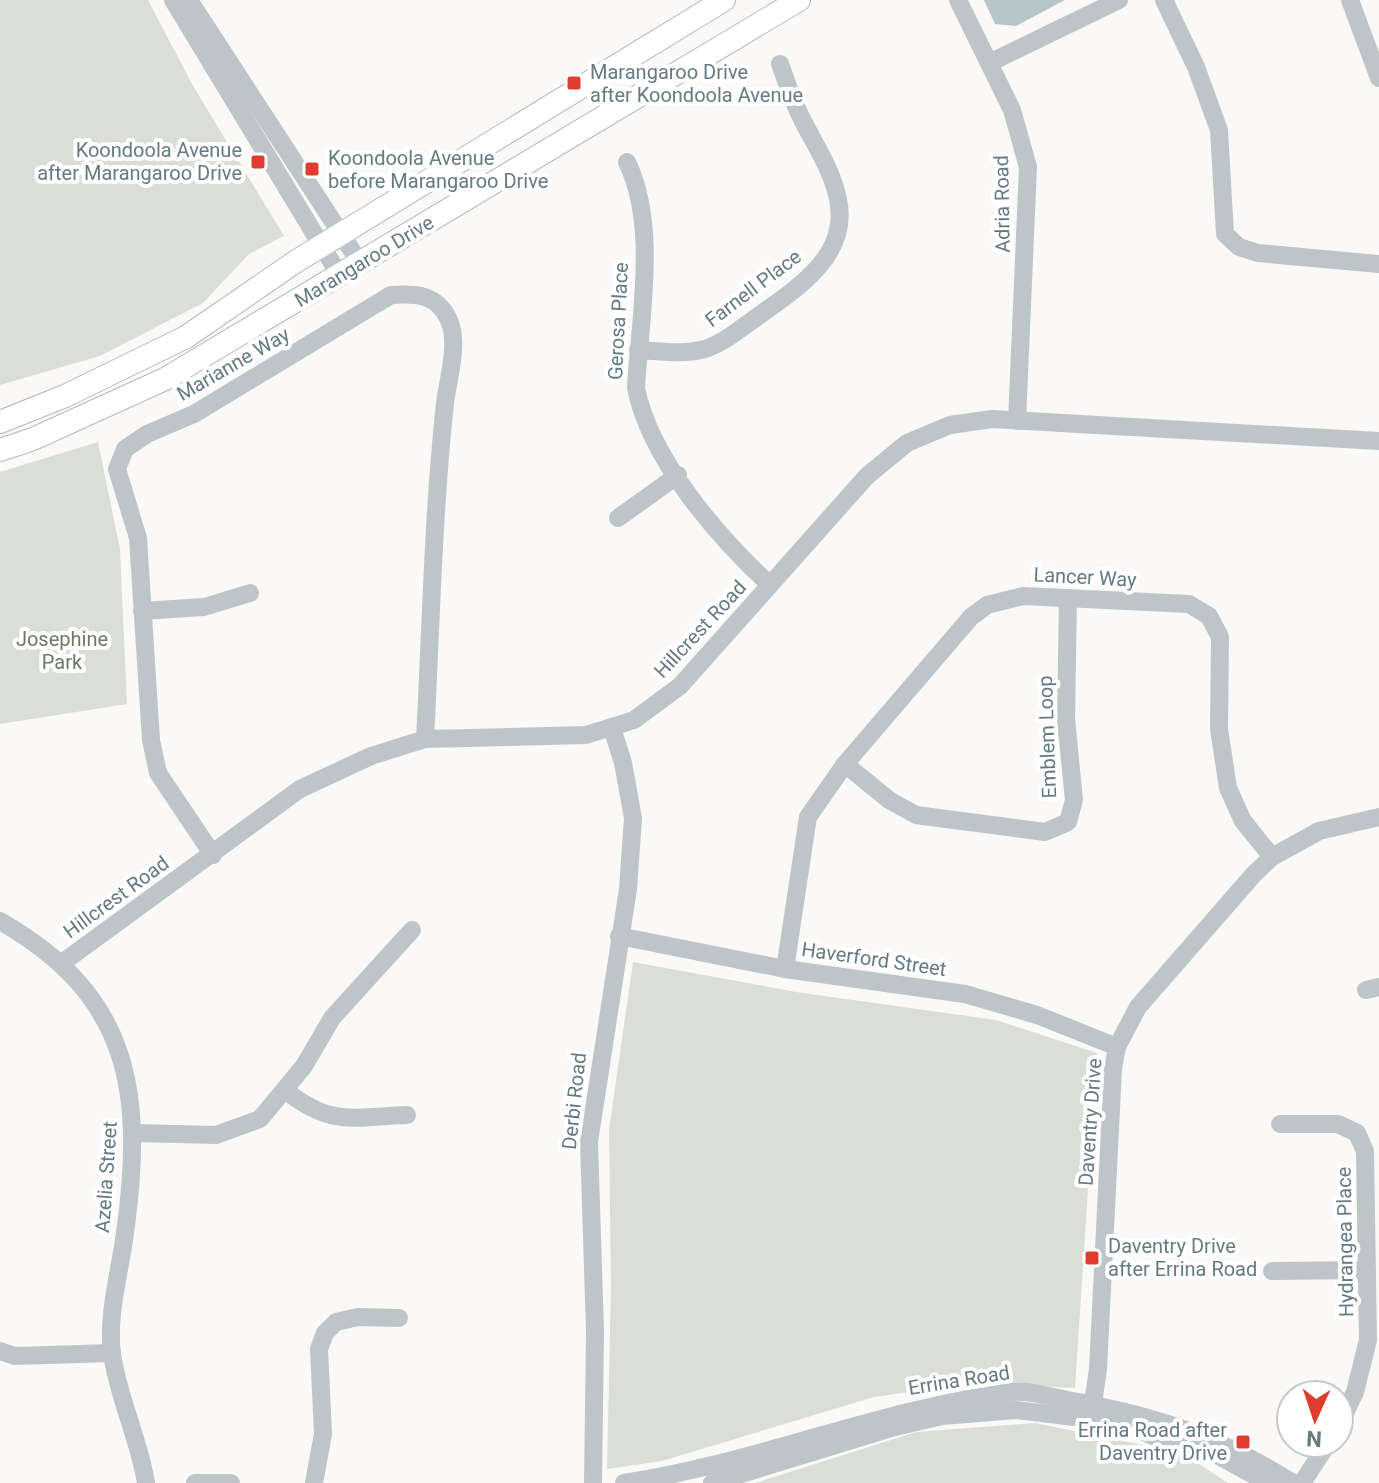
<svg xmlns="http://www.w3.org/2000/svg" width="1379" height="1483" font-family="Roboto,sans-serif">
  <rect width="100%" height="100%" fill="#faf9f7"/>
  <g fill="#dbded7">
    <polygon points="0,0 148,0 192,84 284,236 249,254 203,303 100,356 0,385"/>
    <polygon points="98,442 120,549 127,704 0,724 0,472"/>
    <polygon points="633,962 796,992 996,1020 1097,1053 1075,1388 973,1383 874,1397 662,1461 607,1469 611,1285 609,1130"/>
    <polygon points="1035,1423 1182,1453 1228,1483 755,1483 916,1432"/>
  </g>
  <polygon fill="#b6c6c7" points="984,0 1065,0 1016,26 995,24"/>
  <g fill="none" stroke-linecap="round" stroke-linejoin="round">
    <defs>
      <g id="major">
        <polyline points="0,422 65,396 186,337 295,262 724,0"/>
        <polyline points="0,450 33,439 165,379 799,0"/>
      </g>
    </defs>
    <use href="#major" stroke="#b2b9bc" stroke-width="24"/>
    <g stroke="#bec5c8" stroke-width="18">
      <polyline points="173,0 340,276"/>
      <polyline points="189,0 360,263"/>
      <polyline points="958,0 1012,110 1028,167 1017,421"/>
      <polyline points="1164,0 1196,67 1219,130 1225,234 1239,247 1258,253 1379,264"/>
      <polyline points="1350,0 1379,78"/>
      <polyline points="989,63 1119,0"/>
      <path d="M627 162C658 226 640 317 636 388 650 459 718 537 770 585"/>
      <path d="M638 350C660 351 684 355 705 349 724 343 741 328 757 317 797 288 850 256 838 199 831 164 808 136 795 104 789 91 785 77 780 64"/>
      <polyline points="618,518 678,475"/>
      <polyline points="142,611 204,607 250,593"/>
      <polyline points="845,764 889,800 916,815 1045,832 1068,822 1074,800 1066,719 1068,598"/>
      <path d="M213 855 158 773 151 740 138 538 117 469 125 449 147 434 194 414 391 295C415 293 436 294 448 318 460 341 448 379 445 403 433 514 431 627 425 739"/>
      <path d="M0 921C132 996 144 1094 125 1233 120 1272 107 1314 112 1354 118 1397 139 1439 146 1483"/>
      <polyline points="619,936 785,969 965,994 1037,1015 1117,1047"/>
      <polyline points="62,963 300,789 371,756 425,739 586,735 634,720 680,686 867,476 907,443 950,425 992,419 1379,441"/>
      <polyline points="785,969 808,817 845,764 971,617 987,605 1023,596 1189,604 1209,616 1220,637 1219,729 1228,788 1243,821 1272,857"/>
      <polyline points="1366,990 1379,987"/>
      <path d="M286 1091C332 1127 352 1117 407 1115"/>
      <polyline points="1280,1124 1338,1124 1357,1133 1365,1151 1368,1340 1355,1392 1339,1425"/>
      <polyline points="134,1133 216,1135 260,1119 304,1066 332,1018 412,930"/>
      <polyline points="1272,1271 1367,1270"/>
      <polyline points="0,1351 15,1356 112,1353"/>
      <polyline points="1091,1417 1098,1369 1113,1069 1117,1047 1138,1007 1254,874 1272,857 1319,831 1379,817"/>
      <polyline points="195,1483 231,1483"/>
      <polyline points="314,1483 323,1434 319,1349 325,1333 336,1322 358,1317 399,1318"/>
      <polyline points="593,1483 595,1331 589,1142 628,889 633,818 623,763 612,728"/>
      <path d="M624 1483C756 1463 880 1409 1013 1392 1030 1390 1051 1397 1067 1400 1154 1415 1218 1436 1293 1483"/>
      <polyline points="712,1483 895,1427 942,1416 1016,1410 1124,1423 1162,1440 1210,1451 1268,1483"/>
      <polyline points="1302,1483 1328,1443"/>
    </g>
    <use href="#major" stroke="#fff" stroke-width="22"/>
  </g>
  <g fill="#e03d31" stroke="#fff" stroke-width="3">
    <rect x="566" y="75" width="16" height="16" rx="4"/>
    <rect x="250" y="154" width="16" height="16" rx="4"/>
    <rect x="304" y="161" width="16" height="16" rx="4"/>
    <rect x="1084" y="1250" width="16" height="16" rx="4"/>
    <rect x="1235" y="1434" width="16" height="16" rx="4"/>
  </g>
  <g text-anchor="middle" stroke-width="8" stroke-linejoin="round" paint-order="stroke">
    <g font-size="20" fill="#657a82" stroke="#fff" text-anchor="start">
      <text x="590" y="79">Marangaroo Drive<tspan x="590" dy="23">after Koondoola Avenue</tspan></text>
      <text x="242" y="157" text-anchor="end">Koondoola Avenue<tspan x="242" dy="23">after Marangaroo Drive</tspan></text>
      <text x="328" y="165">Koondoola Avenue<tspan x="328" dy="23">before Marangaroo Drive</tspan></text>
      <text x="1108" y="1253">Daventry Drive<tspan x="1108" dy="23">after Errina Road</tspan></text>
      <text x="1227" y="1437" text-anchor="end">Errina Road after<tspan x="1227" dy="23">Daventry Drive</tspan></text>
    </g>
    <g font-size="20" fill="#657a82" stroke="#fff">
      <text transform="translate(1002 204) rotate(-91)" y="7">Adria Road</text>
      <text transform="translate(364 261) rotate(-31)" y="7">Marangaroo Drive</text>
      <text transform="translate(753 288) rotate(-37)" y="7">Farnell Place</text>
      <text transform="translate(618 321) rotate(-87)" y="7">Gerosa Place</text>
      <text transform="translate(233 364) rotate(-30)" y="7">Marianne Way</text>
      <text transform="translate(1085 577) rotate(3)" y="7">Lancer Way</text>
      <text transform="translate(700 629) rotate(-47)" y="7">Hillcrest Road</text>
      <text transform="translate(1047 737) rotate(-92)" y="7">Emblem Loop</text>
      <text transform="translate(116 897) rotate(-36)" y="7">Hillcrest Road</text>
      <text transform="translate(874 959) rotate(8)" y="7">Haverford Street</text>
      <text transform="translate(574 1101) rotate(-84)" y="7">Derbi Road</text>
      <text transform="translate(1090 1122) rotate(-86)" y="7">Daventry Drive</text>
      <text transform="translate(106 1177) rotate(-86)" y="7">Azelia Street</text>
      <text transform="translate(1345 1242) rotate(-91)" y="7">Hydrangea Place</text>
      <text transform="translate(959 1380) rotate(-9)" y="7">Errina Road</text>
    </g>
    <g font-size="20" fill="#6c7a64" stroke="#fff">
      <text x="62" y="646">Josephine<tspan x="62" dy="23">Park</tspan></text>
    </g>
  </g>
  <g transform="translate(1315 1419) rotate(183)"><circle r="38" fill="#ffffff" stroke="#c1cacd" stroke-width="2"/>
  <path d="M0-6L14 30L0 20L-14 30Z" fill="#e03d31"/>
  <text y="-12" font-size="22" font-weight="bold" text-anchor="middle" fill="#657a82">N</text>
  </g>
</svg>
